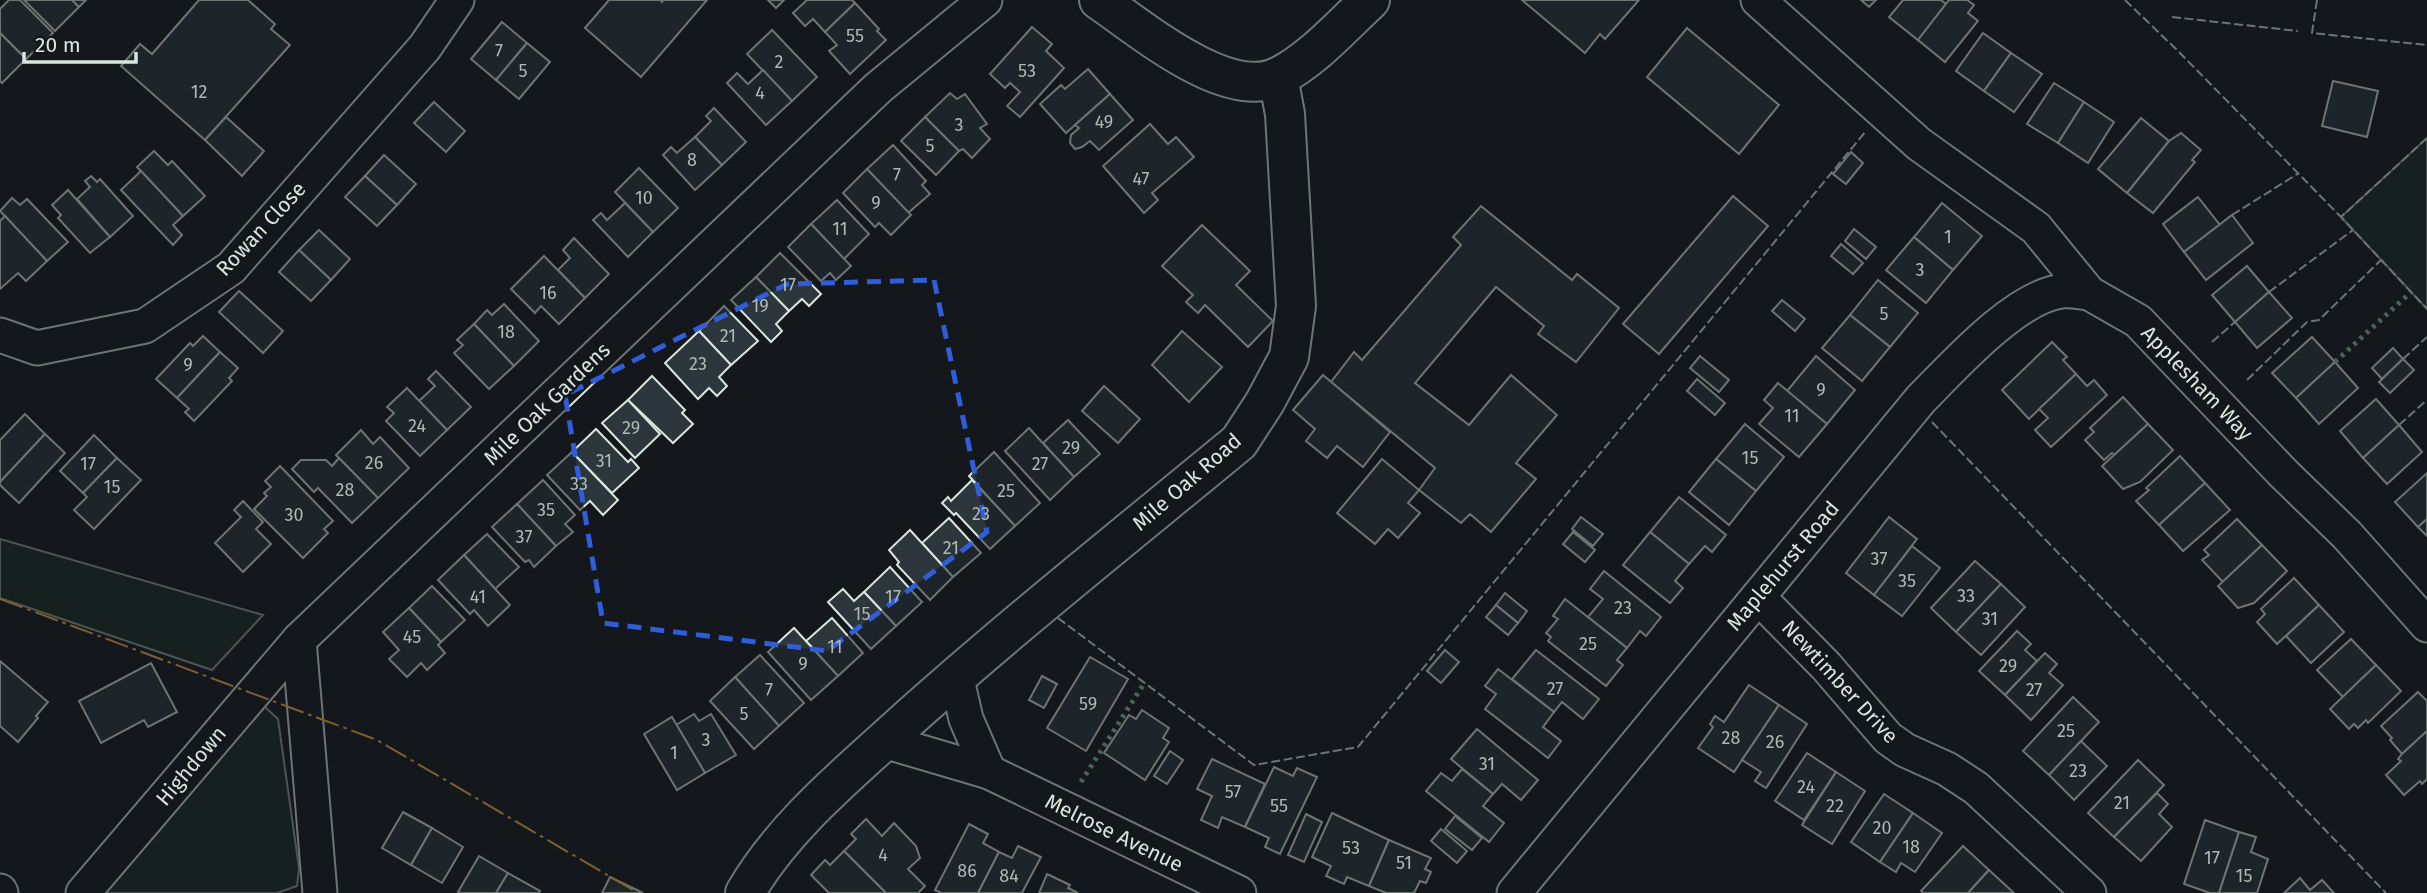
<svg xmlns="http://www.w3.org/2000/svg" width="2427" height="893" font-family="'Fira Sans',sans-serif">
  <rect width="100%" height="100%" fill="#14181c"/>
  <g fill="#1a2d24" stroke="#939e99" stroke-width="2">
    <polygon points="2427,138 2427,309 2341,217"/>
    <polygon points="0,539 263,615 212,670 0,598"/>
    <polygon points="265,707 278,719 299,868 297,886 277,893 103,893 251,712"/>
  </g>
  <g fill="#2c363c" stroke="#d8e6dc" stroke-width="2">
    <polygon points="9,0 20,0 53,33 26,59 0,33 0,9"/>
    <polygon points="24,0 72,0 79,7 55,31"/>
    <polygon points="72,0 86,0 79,7"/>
    <polygon points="199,0 248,0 275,24 271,29 290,45 205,140 121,66 140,44 152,54"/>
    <polygon points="609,0 660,0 662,2 663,0 707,0 641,77 585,28"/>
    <polygon points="768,0 784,0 776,8"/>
    <polygon points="807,0 852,0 855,3 825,32 813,19 805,26 793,13"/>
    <polygon points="1522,0 1639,0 1605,39 1600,34 1585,53"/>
    <polygon points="1861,0 1876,0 1869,7"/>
    <polygon points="1903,0 1941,0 1946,4 1918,40 1889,17"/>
    <polygon points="1949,0 1967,0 1974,5 1968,13 1978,21 1945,62 1918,40"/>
    <polygon points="855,3 879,29 877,31 886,40 850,74 829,51 837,45 825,32"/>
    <polygon points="502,22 527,43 496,80 471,59"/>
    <polygon points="1032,27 1052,44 1046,51 1064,68 1020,117 1007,106 1020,92 1010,83 1005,88 990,74"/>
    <polygon points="1687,28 1779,105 1739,154 1647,77"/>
    <polygon points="772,30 817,77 792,101 747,54"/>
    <polygon points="0,33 26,59 2,83 0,81"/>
    <polygon points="1983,33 2011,53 1984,91 1956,71"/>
    <polygon points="527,43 550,62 519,99 496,80"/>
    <polygon points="2011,53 2042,74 2014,112 1984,91"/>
    <polygon points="1088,69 1110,94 1066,133 1040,104 1061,85 1065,89"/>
    <polygon points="763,70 792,101 766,125 727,83 737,73 748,84"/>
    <polygon points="2333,81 2378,91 2367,137 2322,126"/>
    <polygon points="2054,83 2084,102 2058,143 2027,124"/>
    <polygon points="950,93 957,99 965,94 987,124 980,128 990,139 972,158 963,149 959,151 925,117"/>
    <polygon points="1110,94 1133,120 1099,150 1090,141 1082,147 1075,149 1070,143 1071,135 1079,128 1075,125"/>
    <polygon points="434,102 465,131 446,152 414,123"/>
    <polygon points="2084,102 2114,122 2088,163 2058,143"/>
    <polygon points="714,108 746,142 722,165 695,137 711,121 706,116"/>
    <polygon points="226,117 264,151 242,176 205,140"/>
    <polygon points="925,117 959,151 936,175 901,141"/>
    <polygon points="2141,118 2169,141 2127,193 2098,169"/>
    <polygon points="1150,124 1168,144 1176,137 1194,157 1152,193 1158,200 1144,213 1103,166"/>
    <polygon points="2181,133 2201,150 2192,160 2195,162 2153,213 2127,193 2169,141"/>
    <polygon points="695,137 722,165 695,190 663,155 671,147 677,153"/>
    <polygon points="893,145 926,181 922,185 930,194 908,213 867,169"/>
    <polygon points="154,151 168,165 172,161 205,196 183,216 137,167"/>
    <polygon points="1851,152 1863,163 1846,184 1833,174"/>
    <polygon points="384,155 416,184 397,205 365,176"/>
    <polygon points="639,168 678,208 653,232 615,192"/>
    <polygon points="867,169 911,215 891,235 879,223 875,227 843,193"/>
    <polygon points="141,171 183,216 173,225 182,235 173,245 121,190"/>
    <polygon points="91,176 97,182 100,179 133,216 110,237 77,199 90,187 85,181"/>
    <polygon points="365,176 397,205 377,226 345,197"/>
    <polygon points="68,190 110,237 90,253 58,218 61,215 52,205"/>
    <polygon points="1733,196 1768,226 1659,354 1623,324"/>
    <polygon points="2198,197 2220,225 2184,252 2163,224"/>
    <polygon points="12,198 20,205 27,199 68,242 47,261 0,211"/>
    <polygon points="837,200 869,234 844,259 811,224"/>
    <polygon points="625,203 653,232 628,257 593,220 601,213 607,220"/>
    <polygon points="1942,203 1982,236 1953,270 1914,237"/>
    <polygon points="1481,206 1572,280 1577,274 1619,308 1576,362 1538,334 1544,326 1496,287 1415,383 1469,425 1511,375 1557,415 1516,463 1536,479 1491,532 1470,514 1461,523 1419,490 1435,468 1331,382 1354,352 1362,360 1461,245 1453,237"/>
    <polygon points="2232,215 2253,243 2206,280 2184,252"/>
    <polygon points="5,216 47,261 26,281 18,273 0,289 0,221"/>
    <polygon points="811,224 851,266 836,280 830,273 821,281 788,247"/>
    <polygon points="1202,225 1250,271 1236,285 1273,321 1248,347 1205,305 1198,313 1186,302 1193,295 1162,266"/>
    <polygon points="1854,229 1876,247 1866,259 1845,241"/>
    <polygon points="319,230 350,259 331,280 299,250"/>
    <polygon points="1914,237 1953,270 1926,303 1886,270"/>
    <polygon points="574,238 609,274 585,298 558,270 570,258 563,250"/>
    <polygon points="1841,244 1863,263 1853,274 1831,256"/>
    <polygon points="299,250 331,280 311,301 279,272"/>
    <polygon points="780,253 821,294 809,306 802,299 789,311 756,277"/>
    <polygon points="544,256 585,298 559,324 541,306 535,313 511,289"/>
    <polygon points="2247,266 2269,292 2235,322 2212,295"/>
    <polygon points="756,277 789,311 776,324 782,331 771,342 731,300"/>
    <polygon points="1878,280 1918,313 1890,347 1850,315"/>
    <polygon points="239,291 283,331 263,353 219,312"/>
    <polygon points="2269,292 2292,318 2257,348 2235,322"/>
    <polygon points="1782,300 1805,319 1795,331 1772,311"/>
    <polygon points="504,304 539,341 514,366 474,324 487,310 492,315"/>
    <polygon points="724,306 758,341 731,365 699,331"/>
    <polygon points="1850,315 1890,347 1862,381 1822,348"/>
    <polygon points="474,324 514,366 489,389 454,353 463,345 457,340"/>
    <polygon points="699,331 731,365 719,377 727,386 717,396 709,388 698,399 665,363"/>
    <polygon points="1182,331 1222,367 1189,402 1152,365"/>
    <polygon points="203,336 220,352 177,398 156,379 190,343 193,346"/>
    <polygon points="2312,337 2335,362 2296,398 2272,373"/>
    <polygon points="2052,342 2067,357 2063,360 2076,374 2029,419 2002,390"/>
    <polygon points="2393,348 2403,359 2382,379 2372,368"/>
    <polygon points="220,352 238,368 229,378 232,381 194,421 185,412 189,409 177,398"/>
    <polygon points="1700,356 1729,380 1719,392 1690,368"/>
    <polygon points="1816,356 1855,390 1827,424 1787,391"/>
    <polygon points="2403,359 2414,370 2390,393 2379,382"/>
    <polygon points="2335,362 2358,388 2319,424 2296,398"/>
    <polygon points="436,371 471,407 447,430 419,401 435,386 428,379"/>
    <polygon points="2076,374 2087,386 2094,380 2107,395 2051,447 2035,430 2048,418 2039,409"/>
    <polygon points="1323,375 1390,432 1363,467 1337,446 1327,458 1306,441 1315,429 1293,410"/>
    <polygon points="652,376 685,410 682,413 693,424 673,443 628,400"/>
    <polygon points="1697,379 1725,403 1715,415 1687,391"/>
    <polygon points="1778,383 1827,424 1799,457 1759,424 1773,408 1764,400"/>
    <polygon points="1104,386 1140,419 1118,443 1082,411"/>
    <polygon points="407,388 447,430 420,456 386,421 394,413 387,407"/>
    <polygon points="2123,397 2148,424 2115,455 2112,453 2104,460 2085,440 2094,432 2090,428"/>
    <polygon points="2376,399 2399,425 2363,458 2340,431"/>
    <polygon points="628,400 660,434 635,458 602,423"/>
    <polygon points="25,414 45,434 0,482 0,440"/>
    <polygon points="1068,420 1100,454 1074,477 1043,443"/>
    <polygon points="1745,424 1784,457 1756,491 1716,459"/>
    <polygon points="2148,424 2173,450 2140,482 2123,489 2102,466"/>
    <polygon points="2399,425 2422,452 2387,484 2363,458"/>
    <polygon points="1029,428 1074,477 1050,500 1005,451"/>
    <polygon points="596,429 628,462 631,459 639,468 612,493 572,452"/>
    <polygon points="361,430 373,444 380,437 409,468 378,498 336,455"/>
    <polygon points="45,434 65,453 19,503 0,485 0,482"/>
    <polygon points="94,435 117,458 83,493 60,471"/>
    <polygon points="572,452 618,500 603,515 590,501 580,510 547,475"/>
    <polygon points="994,452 1040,503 1015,526 969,476"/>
    <polygon points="2180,456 2205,483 2159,525 2136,501 2149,490 2146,488"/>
    <polygon points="117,458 141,480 94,529 74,510 87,497 83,493"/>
    <polygon points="339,458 378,498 352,523 318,488 314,492 292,469 301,460 326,460 332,466"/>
    <polygon points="1382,459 1419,490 1408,503 1420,513 1398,538 1388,529 1375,544 1337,513"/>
    <polygon points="1716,459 1756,491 1729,525 1689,492"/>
    <polygon points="280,466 333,521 324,529 328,533 303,558 254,509 267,496 264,493 271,487 265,481"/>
    <polygon points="2427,473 2427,519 2418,527 2395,502"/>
    <polygon points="543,480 575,515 565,524 573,532 556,546 517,504"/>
    <polygon points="972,480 1015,526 990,549 956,513 954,515 942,503 948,497 951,501"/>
    <polygon points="2205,483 2230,510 2183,551 2159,525"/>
    <polygon points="1679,497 1726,535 1712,552 1705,546 1689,564 1650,532"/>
    <polygon points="243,501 263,522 256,529 271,544 243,572 215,543 241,517 234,510"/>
    <polygon points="517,504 556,546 534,567 529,560 525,562 492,527"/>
    <polygon points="1581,517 1603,534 1593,546 1572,529"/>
    <polygon points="1889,517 1917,539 1874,595 1846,573"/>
    <polygon points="949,518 981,553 953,577 922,543"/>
    <polygon points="2237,519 2262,545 2223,582 2202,560 2209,555 2204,550"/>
    <polygon points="2427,519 2427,536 2418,527"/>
    <polygon points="910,530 953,577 930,600 897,565 899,562 889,550"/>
    <polygon points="1573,532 1595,550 1585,562 1563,544"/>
    <polygon points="1650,532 1689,564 1675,581 1683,588 1670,603 1623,565"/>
    <polygon points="487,534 519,567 495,589 464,555"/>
    <polygon points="2262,545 2287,571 2254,603 2238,608 2218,586"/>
    <polygon points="1912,546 1940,568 1902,616 1874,595"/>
    <polygon points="464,555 510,605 488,626 474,610 470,614 438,580"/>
    <polygon points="1975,561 2001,584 1956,632 1931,608"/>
    <polygon points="890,567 922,602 896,626 864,592"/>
    <polygon points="1604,571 1661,617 1646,636 1640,631 1627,648 1588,617 1603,599 1590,589"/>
    <polygon points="2294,578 2319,605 2277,644 2257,622 2265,614 2261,609"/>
    <polygon points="2001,584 2025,607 1981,655 1956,632"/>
    <polygon points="432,586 465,620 441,642 409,608"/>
    <polygon points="843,589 854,601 864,592 896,626 871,649 828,602"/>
    <polygon points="1505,593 1527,611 1518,623 1496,605"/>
    <polygon points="1565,599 1627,648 1617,660 1623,665 1606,686 1548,641 1551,637 1546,633 1558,619 1553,616"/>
    <polygon points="1496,605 1518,623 1508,635 1486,617"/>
    <polygon points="2319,605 2344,632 2311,663 2286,636"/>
    <polygon points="409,608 441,642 438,645 445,653 427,670 421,663 407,677 389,659 399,650 383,632"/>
    <polygon points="832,618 863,653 838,676 806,641"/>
    <polygon points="794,628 838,676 811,700 768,652"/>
    <polygon points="2017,631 2031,644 2025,650 2037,661 2005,695 1979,671"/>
    <polygon points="2351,639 2376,665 2343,697 2317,670"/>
    <polygon points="1445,650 1459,662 1441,683 1427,671"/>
    <polygon points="1536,650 1599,699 1583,719 1562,702 1554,712 1512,679"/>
    <polygon points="2045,653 2057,664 2049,673 2063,685 2031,720 2005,695"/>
    <polygon points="760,655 804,703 779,726 735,677"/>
    <polygon points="1090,657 1128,679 1086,751 1047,728"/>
    <polygon points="0,661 48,702 36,716 38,718 18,742 0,726"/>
    <polygon points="151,663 177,712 148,727 144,720 101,743 79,701"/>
    <polygon points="2376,665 2401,691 2368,723 2366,720 2358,728 2354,724 2349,729 2330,709"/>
    <polygon points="1498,669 1554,712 1543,727 1561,741 1548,758 1485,709 1496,694 1485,686"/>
    <polygon points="1042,676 1057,684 1044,708 1029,700"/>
    <polygon points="735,677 779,726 754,749 710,701"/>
    <polygon points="1749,685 1779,705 1734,772 1698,748 1713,727 1710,724 1715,716 1724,722"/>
    <polygon points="2418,692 2427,701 2427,731 2402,754 2390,740 2392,738 2381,726"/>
    <polygon points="2073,697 2099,722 2049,775 2023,751"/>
    <polygon points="1779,705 1807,724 1766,788 1755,781 1761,772 1742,760"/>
    <polygon points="1142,710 1169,728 1163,738 1169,742 1145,780 1104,753 1129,715 1136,719"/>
    <polygon points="694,714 699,721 711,714 736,755 705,773 676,725"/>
    <polygon points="672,717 705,773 677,790 644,734"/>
    <polygon points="1477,729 1538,780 1521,800 1502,784 1493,794 1451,759"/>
    <polygon points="2427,731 2427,779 2422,784 2420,781 2404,795 2386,775 2401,761 2398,759 2402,754"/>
    <polygon points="2081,741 2107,766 2074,800 2049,775"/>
    <polygon points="1170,751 1183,760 1167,784 1154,776"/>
    <polygon points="1807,753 1836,772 1804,820 1775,801"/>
    <polygon points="1212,759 1265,784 1245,827 1222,817 1218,828 1201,820 1212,796 1197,789"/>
    <polygon points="2138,760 2164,785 2114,837 2088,813"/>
    <polygon points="1274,767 1293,776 1297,768 1317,777 1280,854 1265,847 1269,838 1245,827"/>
    <polygon points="1462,769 1493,794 1483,806 1504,823 1489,842 1426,791 1441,773 1452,781"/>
    <polygon points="1836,772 1865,791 1832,844 1802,825"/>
    <polygon points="2157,793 2168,804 2159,814 2172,827 2141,861 2114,837"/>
    <polygon points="1884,794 1913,813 1880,862 1851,842"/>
    <polygon points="403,812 432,828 411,865 382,848"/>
    <polygon points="1332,813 1389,840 1369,886 1347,877 1344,884 1326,876 1331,866 1312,857"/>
    <polygon points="1913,813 1942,833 1915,872 1901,863 1896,872 1880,862"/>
    <polygon points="1306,814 1322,822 1304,862 1288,855"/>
    <polygon points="1455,816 1482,838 1472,850 1445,829"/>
    <polygon points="866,819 882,836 894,823 916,846 920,858 908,869 925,886 918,893 886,893 844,851 856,839 851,834"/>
    <polygon points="2205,820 2239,832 2219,893 2210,893 2184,884"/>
    <polygon points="969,824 988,834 983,843 999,852 978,893 941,893 935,890"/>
    <polygon points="432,828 463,847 442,883 411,865"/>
    <polygon points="1441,829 1467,851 1457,863 1431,841"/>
    <polygon points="2239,832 2256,837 2251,852 2268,859 2257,893 2219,893"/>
    <polygon points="1389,840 1431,858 1425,869 1431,872 1426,883 1420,881 1414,893 1386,893 1369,886"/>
    <polygon points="1018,846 1041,857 1022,893 978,893 999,852 1012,858"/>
    <polygon points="1963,846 1989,870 1968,893 1923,893 1921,891"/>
    <polygon points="844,851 886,893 829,893 811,875 825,860 830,865"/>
    <polygon points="479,856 508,873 496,893 461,893 458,892"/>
    <polygon points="1989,870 2014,893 1968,893"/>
    <polygon points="508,873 540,891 539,893 496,893"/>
    <polygon points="1047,874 1070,885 1068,888 1078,893 1039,893"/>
    <polygon points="610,877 643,893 602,893"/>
    <polygon points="2300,878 2310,890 2322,880 2334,893 2284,893"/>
  </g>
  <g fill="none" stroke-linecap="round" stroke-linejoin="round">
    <defs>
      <g id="street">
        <polyline points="1758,0 1919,144 2036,228 2089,293 2138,321 2284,474 2347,535 2427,625"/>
        <polyline points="0,335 37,348 145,326 231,268 425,47 457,0"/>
        <polyline points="1757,599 1770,609 1826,666 1888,738 1905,750 1947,769 1976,788 2089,893"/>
        <polyline points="299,640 320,893"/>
        <polyline points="956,675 966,719 989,772"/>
        <polyline points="884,741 989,772 1239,893"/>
        <polyline points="0,891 1,893"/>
        <polyline points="83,893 299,640 878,88 985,0"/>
        <path d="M1514 893 1921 399C1954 366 2015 297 2062 291 2071 290 2080 292 2089 293"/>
      </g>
      <g id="secondary">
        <path d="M1099 0C1140 28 1228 103 1280 76 1314 58 1342 26 1370 0"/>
        <path d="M745 893C782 829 842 779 896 730 1007 630 1124 537 1239 442L1265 402 1289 357 1296 306 1285 114 1278 77"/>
      </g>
    </defs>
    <use href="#street" stroke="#d8e6dc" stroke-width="37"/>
    <use href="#secondary" stroke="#d8e6dc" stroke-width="42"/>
    <use href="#street" stroke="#14181c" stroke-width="33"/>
    <use href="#secondary" stroke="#14181c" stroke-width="38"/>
    <g stroke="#8ac095" stroke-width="5" stroke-dasharray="3.5 5" stroke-linecap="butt">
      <polyline points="2335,362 2411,292"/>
      <polyline points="1081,782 1145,682"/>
    </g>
    <g stroke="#d8e6dc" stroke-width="2" stroke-dasharray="9 3.5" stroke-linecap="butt">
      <polyline points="2125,0 2178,51 2341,217"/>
      <polyline points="2317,0 2312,33 2427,45"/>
      <polyline points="2172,17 2298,31"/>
      <polyline points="2427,138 2341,217 2427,309"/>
      <polyline points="2232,215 2299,173"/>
      <polyline points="2269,292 2353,230"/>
      <polyline points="2212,342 2235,322"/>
      <polyline points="2403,359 2427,337"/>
      <polyline points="2247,380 2307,322 2319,320 2381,260"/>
      <polyline points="1932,422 2386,893"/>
      <polyline points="2399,425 2427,400"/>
      <polyline points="1058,618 1254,765 1358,747 1866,131"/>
    </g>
    <polyline stroke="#ffb74d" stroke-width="2" stroke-dasharray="24 5 3.5 5" stroke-linecap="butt" points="0,599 377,740 638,893"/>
  </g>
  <path d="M0 0H2427V893H0ZM934 280 987 532 827 651 603 623 565 395 787 284Z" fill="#14181c" fill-opacity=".55" fill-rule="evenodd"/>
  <path fill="none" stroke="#305dd8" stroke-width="5" stroke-dasharray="14 9" stroke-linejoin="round" d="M934 280 987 532 827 651 603 623 565 395 787 284Z"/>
  <g text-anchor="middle" stroke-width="5" stroke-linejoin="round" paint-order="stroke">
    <g font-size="18" fill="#adbab4">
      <text x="855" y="42">55</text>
      <text x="499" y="57">7</text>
      <text x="779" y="68">2</text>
      <text x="523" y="77">5</text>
      <text x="1027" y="77">53</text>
      <text x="199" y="98">12</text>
      <text x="760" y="99">4</text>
      <text x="1104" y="128">49</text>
      <text x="959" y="131">3</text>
      <text x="930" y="152">5</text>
      <text x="692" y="166">8</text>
      <text x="897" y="181">7</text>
      <text x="1141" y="185">47</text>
      <text x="644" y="204">10</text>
      <text x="876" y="209">9</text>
      <text x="840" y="235">11</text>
      <text x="1948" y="243">1</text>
      <text x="1920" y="276">3</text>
      <text x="788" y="291">17</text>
      <text x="548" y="299">16</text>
      <text x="760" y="312">19</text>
      <text x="1884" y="320">5</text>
      <text x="506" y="338">18</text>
      <text x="728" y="342">21</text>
      <text x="698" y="370">23</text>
      <text x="188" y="371">9</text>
      <text x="1821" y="396">9</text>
      <text x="1792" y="422">11</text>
      <text x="417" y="432">24</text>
      <text x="631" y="434">29</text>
      <text x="1071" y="454">29</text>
      <text x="1750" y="464">15</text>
      <text x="604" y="467">31</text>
      <text x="374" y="469">26</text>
      <text x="88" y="470">17</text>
      <text x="1040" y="470">27</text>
      <text x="579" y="490">33</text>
      <text x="112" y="493">15</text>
      <text x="345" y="496">28</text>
      <text x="1006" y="497">25</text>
      <text x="546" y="516">35</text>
      <text x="981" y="520">23</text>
      <text x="294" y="521">30</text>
      <text x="524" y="543">37</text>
      <text x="951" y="554">21</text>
      <text x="1879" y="565">37</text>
      <text x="1907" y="587">35</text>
      <text x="1966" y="602">33</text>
      <text x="478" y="603">41</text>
      <text x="893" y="603">17</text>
      <text x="1623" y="614">23</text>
      <text x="862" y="620">15</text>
      <text x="1990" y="625">31</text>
      <text x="412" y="643">45</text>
      <text x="1588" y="650">25</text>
      <text x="835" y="653">11</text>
      <text x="803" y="670">9</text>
      <text x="2008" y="672">29</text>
      <text x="1555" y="695">27</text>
      <text x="769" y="696">7</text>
      <text x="2034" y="696">27</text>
      <text x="1088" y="710">59</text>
      <text x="744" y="720">5</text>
      <text x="2066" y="737">25</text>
      <text x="1731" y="744">28</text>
      <text x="706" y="746">3</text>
      <text x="1775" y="748">26</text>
      <text x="674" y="759">1</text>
      <text x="1487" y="770">31</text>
      <text x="2078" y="777">23</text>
      <text x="1806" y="793">24</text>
      <text x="1233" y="798">57</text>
      <text x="2122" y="809">21</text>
      <text x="1279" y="812">55</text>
      <text x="1835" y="812">22</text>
      <text x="1882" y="834">20</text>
      <text x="1911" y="853">18</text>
      <text x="1351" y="854">53</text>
      <text x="883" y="861">4</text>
      <text x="2212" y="864">17</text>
      <text x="1404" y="869">51</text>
      <text x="967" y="877">86</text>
      <text x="1009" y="882">84</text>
      <text x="2244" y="882">15</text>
    </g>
    <g font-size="21" fill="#d8e6dc" stroke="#14181c">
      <text transform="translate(261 229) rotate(-47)" y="7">Rowan Close</text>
      <text transform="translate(2197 383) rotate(46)" y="7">Applesham Way</text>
      <text transform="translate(547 404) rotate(-44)" y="7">Mile Oak Gardens</text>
      <text transform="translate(1187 482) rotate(-41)" y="7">Mile Oak Road</text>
      <text transform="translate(1783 566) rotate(-50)" y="7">Maplehurst Road</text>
      <text transform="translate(1840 682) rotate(47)" y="7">Newtimber Drive</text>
      <text transform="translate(191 766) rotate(-50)" y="7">Highdown</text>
      <text transform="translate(1114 833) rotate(26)" y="7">Melrose Avenue</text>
    </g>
  </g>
  <path d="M24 52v10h112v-10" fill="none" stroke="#d8e6dc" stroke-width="3.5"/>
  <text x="35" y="52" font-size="21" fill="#d8e6dc" stroke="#14181c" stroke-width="5" paint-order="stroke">20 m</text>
</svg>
